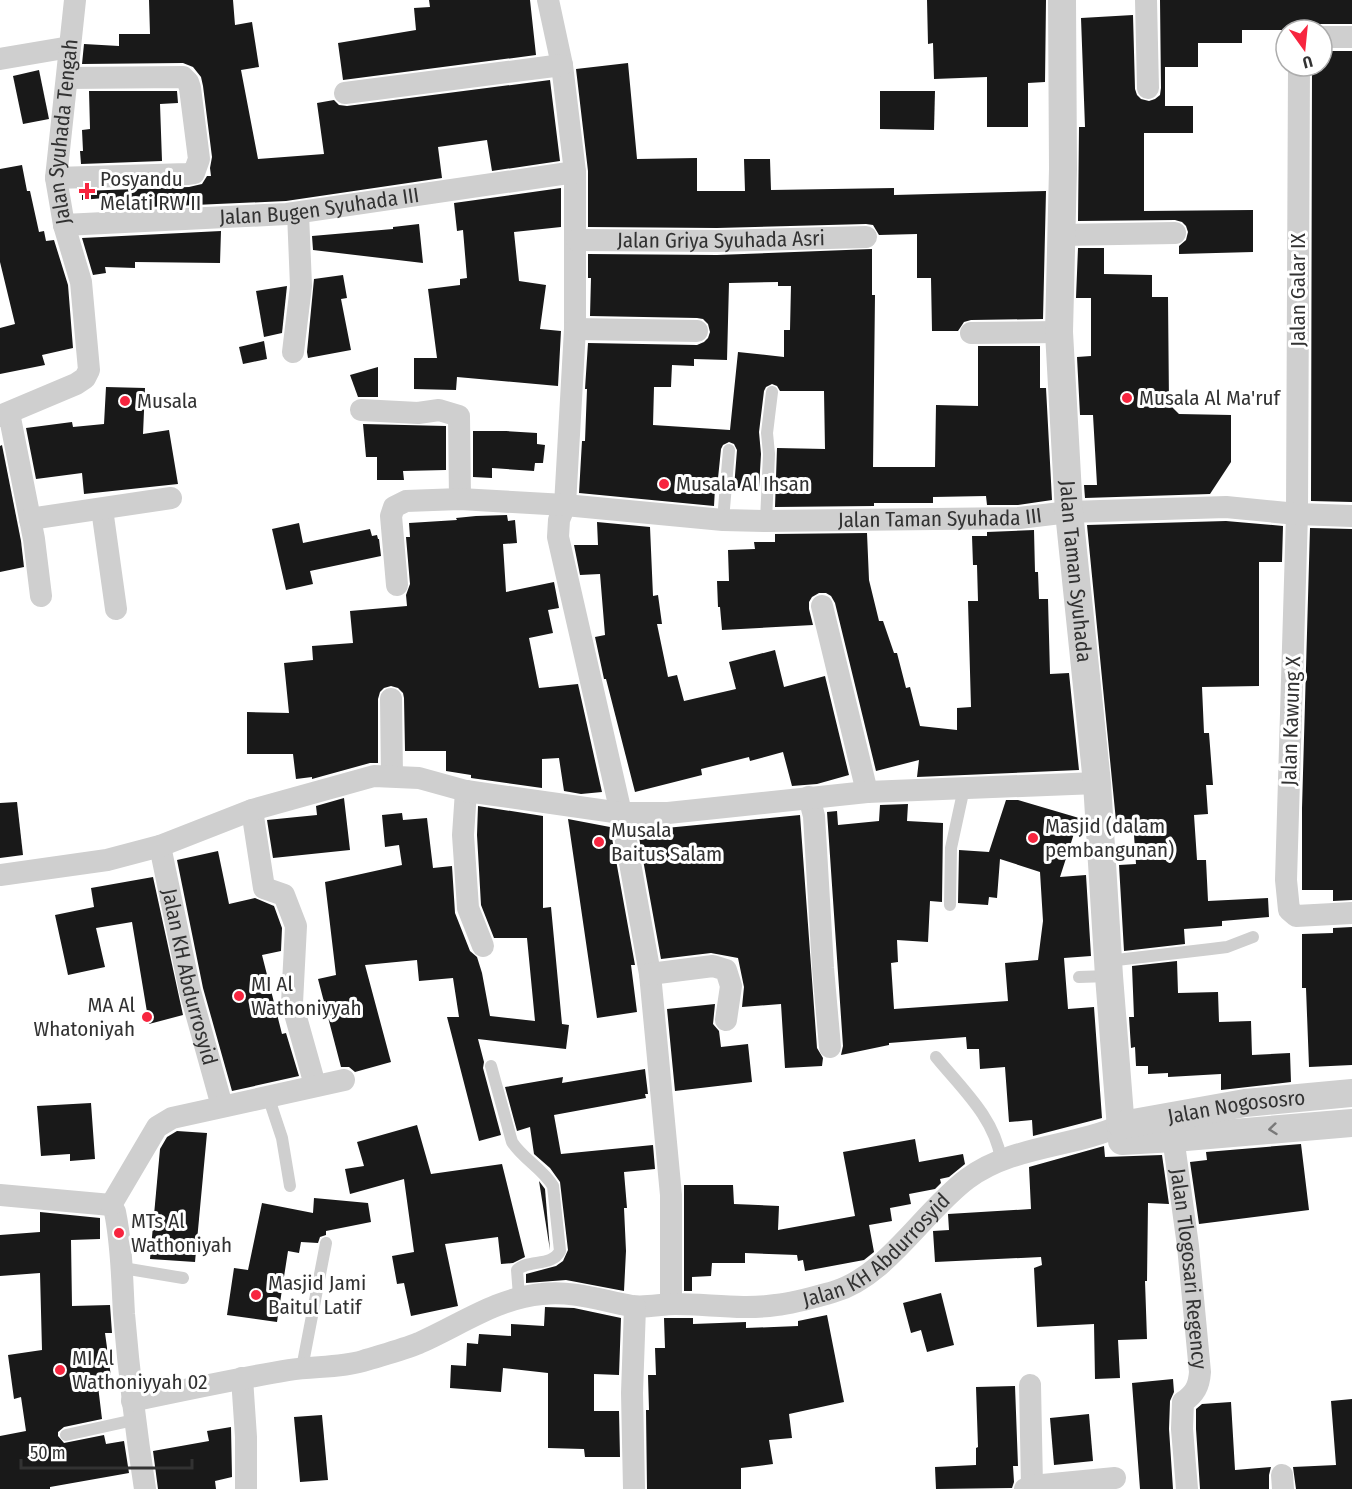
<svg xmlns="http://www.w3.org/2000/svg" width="1352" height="1489" font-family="'Fira Sans Condensed',sans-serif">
  <rect width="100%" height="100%" fill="#fff"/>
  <g fill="#191919" fill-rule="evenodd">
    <polygon points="149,0 233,0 235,25 252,22 259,67 241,70 258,159 324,154 317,103 334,100 339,105 347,106 550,80 560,161 492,171 487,140 438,147 442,178 286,201 105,209 104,198 82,200 82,191 189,187 202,184 207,176 211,176 210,168 212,157 203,86 201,77 193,67 183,63 82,64 84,44 119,46 119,34 150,34"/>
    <polygon points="429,0 530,0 536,55 343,80 338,43 416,30 414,8 430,7"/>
    <polygon points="927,0 1046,0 1045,82 1028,83 1028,127 987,127 987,77 934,79 933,43 928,44"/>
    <polygon points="1160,0 1352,0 1352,24 1321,24 1315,26 1311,30 1242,30 1242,43 1198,43 1198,67 1165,67 1165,106 1193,106 1193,133 1144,133 1144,211 1253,210 1253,252 1179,254 1179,246 1186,240 1188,232 1186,226 1182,222 1175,220 1078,221 1079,127 1085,127 1081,18 1133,15 1135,89 1137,95 1141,99 1149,101 1155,99 1160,95 1161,88"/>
    <polygon points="1322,51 1352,51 1352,502 1311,501 1312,66 1322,66"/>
    <polygon points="628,63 637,159 697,158 697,191 745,191 744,159 770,159 771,190 894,188 894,195 1046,191 1043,319 971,320 964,322 958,331 932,331 931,278 917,278 917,234 879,235 873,225 866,224 717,228 588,227 588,171 576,69"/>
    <polygon points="39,70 49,119 23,124 13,76"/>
    <polygon points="89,91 177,91 178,103 160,104 162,161 81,164 80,151 83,151 82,130 90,129"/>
    <polygon points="880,91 935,91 934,130 880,129"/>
    <polygon points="22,165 27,191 30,191 39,232 44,231 46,241 54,240 68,285 73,348 42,355 45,365 0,374 0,328 15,324 0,262 0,169"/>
    <polygon points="561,188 561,227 514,232 519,281 546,285 540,329 561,331 558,386 457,377 456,390 414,389 414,358 437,358 428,289 460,285 460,279 467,278 463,230 457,231 454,203"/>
    <polygon points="419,224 423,263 313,250 312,236 393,229 393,227"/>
    <polygon points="221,231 220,263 135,262 135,268 105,267 106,273 93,275 82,238"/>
    <polygon points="1078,248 1104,248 1104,274 1152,275 1152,297 1168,297 1169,404 1179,414 1231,415 1231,462 1210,494 1085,498 1084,485 1097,485 1093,415 1080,415 1077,357 1091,356 1091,298 1076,298"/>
    <path d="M872 249V295H875L873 467H935L936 405 978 406V346H1040V388H1046L1052 500 1018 505H987L986 496 933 497V503H874V506L775 507 777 448 825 449 824 391H780L777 386 772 384 766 387 764 391 759 432 761 454 759 488H734L737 450 734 444 729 442 723 445 721 449 717 488H715L714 506 579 493 582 441H585L587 389H585L588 343 697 345 704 342 708 338 710 332 708 324 703 319 697 318 590 316 591 278H588V254L717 255ZM778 282V286H791L790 330H784V357L738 352 730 430 653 425 654 387H671L672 365 694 366V359L727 360 729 283Z"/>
    <polygon points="343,275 347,298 341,299 351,350 308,358 307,352 314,279"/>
    <polygon points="287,286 282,333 264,337 256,291"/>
    <polygon points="264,341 267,359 243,364 239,347"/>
    <polygon points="378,367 378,397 358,397 350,375"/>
    <polygon points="106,387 145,388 143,434 169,430 178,484 84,494 82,473 36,479 26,428 72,422 73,427 104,424"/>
    <polygon points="363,424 446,426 446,470 403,471 404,480 377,480 377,457 366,457"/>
    <polygon points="473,431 506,431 537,433 537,444 545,445 543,463 535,463 534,471 492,468 492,478 473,477"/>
    <polygon points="2,445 21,541 24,567 0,572 0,446"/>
    <polygon points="507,515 508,521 515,520 517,543 503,544 506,592 554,582 559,608 548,610 553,633 529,638 539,688 578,684 602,792 581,794 564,791 559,758 542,759 542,788 471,778 471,775 446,771 446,751 405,751 404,698 403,693 398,688 391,686 384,688 380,692 378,699 378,763 370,763 312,779 312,777 296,779 293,754 247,754 247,712 289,713 284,663 313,660 312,646 353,643 350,611 407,606 406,595 410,584 406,537 410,537 409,523 457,520 456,518 476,516"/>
    <polygon points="1226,521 1283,526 1282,562 1259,562 1259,686 1202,687 1204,733 1209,733 1213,785 1206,785 1208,814 1194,815 1197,860 1206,860 1208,901 1268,898 1269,917 1222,921 1222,926 1184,929 1185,944 1124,951 1119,865 1136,864 1133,820 1116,821 1087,525"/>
    <polygon points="597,522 650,527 653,596 658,595 662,624 657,624 668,677 677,675 684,701 736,689 729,662 775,650 784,687 825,676 849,775 817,784 792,786 783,752 750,761 749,757 701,769 702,775 635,792 606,679 604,679 595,637 605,635 600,574 580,575 574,545 598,545"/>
    <polygon points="299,523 303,543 370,529 372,536 377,535 378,539 379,539 381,556 310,571 313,584 286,590 272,529"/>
    <polygon points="1310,528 1352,529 1352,900 1333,901 1333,890 1302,890 1302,808"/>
    <polygon points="1034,530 1035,572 1038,572 1039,599 1048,599 1050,674 1069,673 1079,770 917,777 919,760 876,771 835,603 831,596 826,593 819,593 812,597 809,602 809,609 813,625 722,630 720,607 718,607 717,581 729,581 728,550 755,549 754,542 775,542 775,534 867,533 869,580 879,621 883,621 894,653 897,653 906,688 910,687 920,726 957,730 957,708 971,707 968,601 978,601 977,565 973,565 972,536 987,536 987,532"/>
    <polygon points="344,798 350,850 273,858 267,820 317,815 316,806"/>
    <polygon points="1006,800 1018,800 1079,818 1060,877 1086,875 1091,956 1064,958 1068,1009 1094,1007 1102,1118 1033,1136 1032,1120 1009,1122 1005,1067 980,1069 979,1049 967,1049 966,1037 889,1043 889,1045 841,1055 843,1046 827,812 837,811 838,825 879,821 880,805 908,804 907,821 943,823 942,902 930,901 928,942 897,940 898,962 891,963 894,1009 1008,1001 1005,963 1038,960 1043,921 1040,872 1000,859 997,898 989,897 988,905 958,903 959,850 989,852"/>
    <polygon points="17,802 23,855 0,858 0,803"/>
    <polygon points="478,806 543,816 543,908 551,907 562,1024 569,1025 566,1049 478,1039 484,1062 483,1068 501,1135 479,1141 447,1017 459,1017 453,978 419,981 417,960 365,965 391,1062 355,1072 349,1067 341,1067 318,979 336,975 325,882 402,865 399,845 385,847 382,815 402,813 403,820 427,818 433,868 452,866 455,913 470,951 477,957 482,973 490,1016 535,1021 527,938 494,938 481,905 477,835"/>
    <polygon points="800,815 817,1048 823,1058 822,1066 785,1068 781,1004 742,1007 744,987 738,958 711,953 661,959 638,832 646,834 645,830"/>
    <polygon points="568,819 610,827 635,965 631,965 637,1012 597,1018"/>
    <polygon points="218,851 229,904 255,898 274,906 282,928 281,951 262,955 282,1034 286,1033 299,1076 232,1091 203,988 177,860"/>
    <polygon points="153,877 183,1015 149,1024 132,922 96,928 105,967 68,975 55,915 94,907 91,888"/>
    <polygon points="1352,927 1352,1065 1309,1067 1306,988 1302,988 1302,934 1333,933 1333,928"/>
    <polygon points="1177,961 1178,993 1218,992 1219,1022 1251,1021 1252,1055 1290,1053 1291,1082 1221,1090 1221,1074 1168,1077 1168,1073 1148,1074 1148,1066 1136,1066 1135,1047 1131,1048 1129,1017 1134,1017 1132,966"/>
    <polygon points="715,1004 713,1024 719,1031 721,1047 748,1044 752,1082 675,1091 667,1009"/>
    <polygon points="645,1069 648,1094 645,1094 646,1098 554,1115 561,1154 653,1145 655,1169 624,1172 627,1208 624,1208 626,1251 624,1291 566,1280 526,1283 526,1274 556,1266 563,1261 568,1250 560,1182 550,1168 534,1154 530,1127 517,1131 505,1087 563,1077 562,1083"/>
    <polygon points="91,1103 95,1159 70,1161 70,1154 41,1156 37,1106"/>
    <polygon points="417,1125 431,1174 502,1164 525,1257 513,1263 501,1264 498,1237 445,1244 458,1306 411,1316 404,1283 397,1284 392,1256 414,1252 404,1179 350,1194 345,1169 364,1166 357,1142"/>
    <polygon points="177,1131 207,1133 195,1262 150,1259 160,1149 167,1137"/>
    <polygon points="915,1139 919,1162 963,1154 965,1164 949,1177 940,1179 941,1183 935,1189 909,1194 911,1204 890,1208 892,1221 869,1225 874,1252 864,1260 805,1271 803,1260 798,1261 797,1255 745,1253 745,1263 712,1263 711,1276 692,1277 692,1291 684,1291 684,1185 733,1185 734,1204 779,1206 778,1230 855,1216 843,1152"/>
    <polygon points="1301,1144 1309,1210 1199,1224 1190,1162 1207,1160 1206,1152"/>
    <polygon points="1104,1146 1105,1157 1162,1155 1169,1204 1148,1203 1147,1281 1145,1281 1147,1339 1118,1340 1120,1378 1095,1379 1094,1324 1037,1327 1034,1268 1042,1265 1041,1257 935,1262 933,1231 949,1230 948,1214 1031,1209 1029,1167"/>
    <polygon points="539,1181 545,1189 550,1250"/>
    <polygon points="314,1198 368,1203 371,1222 326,1231 326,1235 320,1237 318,1243 301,1242 299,1253 288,1251 277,1322 227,1315 234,1268 248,1270 262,1203 313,1213"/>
    <polygon points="40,1212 100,1218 100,1239 71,1240 72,1306 110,1305 112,1333 105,1333 112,1384 98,1386 102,1419 64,1427 58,1432 58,1436 64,1443 104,1435 106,1444 124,1441 129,1473 50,1487 50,1489 0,1489 0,1436 26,1431 21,1397 14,1399 8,1355 42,1350 40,1273 0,1276 0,1235 40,1232"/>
    <polygon points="941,1293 954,1345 927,1352 921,1330 911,1333 903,1303"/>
    <polygon points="545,1307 574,1308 621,1318 619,1375 594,1374 594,1411 619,1411 620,1457 585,1457 584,1449 548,1448 548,1373 503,1368 501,1392 450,1388 451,1365 466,1366 467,1343 478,1344 479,1334 511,1336 511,1324 544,1326"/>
    <polygon points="827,1315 844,1402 789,1414 792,1438 769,1440 773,1464 741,1468 741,1489 647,1489 646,1410 649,1410 648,1375 656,1375 655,1348 665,1348 664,1318 693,1318 693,1324 746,1322 746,1328 798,1326 798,1321"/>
    <polygon points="1173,1379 1174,1392 1170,1401 1169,1429 1173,1489 1140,1489 1132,1383"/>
    <polygon points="1015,1386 1018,1466 1013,1466 1014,1482 1012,1488 936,1489 935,1467 976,1465 976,1448 978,1447 976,1387"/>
    <polygon points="1352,1399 1352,1489 1296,1489 1293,1467 1336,1465 1331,1401"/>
    <polygon points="1231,1402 1235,1470 1271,1467 1269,1475 1269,1489 1200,1489 1196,1429 1196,1409 1202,1404"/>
    <polygon points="1089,1414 1093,1461 1054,1465 1050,1418"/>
    <polygon points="322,1415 328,1480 300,1482 294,1417"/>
    <polygon points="231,1427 232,1477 215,1481 216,1489 158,1489 153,1451 209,1441 207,1431"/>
  </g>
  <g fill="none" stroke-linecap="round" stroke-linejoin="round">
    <g stroke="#cfcfcf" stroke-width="12">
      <polyline points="723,520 729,450"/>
      <polyline points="766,521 769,454 767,433 772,392"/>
      <polyline points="950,905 951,848 964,788"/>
      <polyline points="1108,961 1211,949 1227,947 1253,937"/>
      <polyline points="1079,977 1109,976"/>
      <path d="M936 1057C962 1089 994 1117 1001 1159"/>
      <path d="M491 1066 512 1142C523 1159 542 1168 553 1186L560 1251C552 1267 528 1259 517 1270L519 1296"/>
      <polyline points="268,1096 282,1138 290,1186"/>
      <polyline points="123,1268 183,1278"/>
      <polyline points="302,1368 326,1243"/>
      <polyline points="66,1435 134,1420"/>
    </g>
    <g stroke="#cfcfcf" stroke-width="22">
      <polyline points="548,0 562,65 575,172 575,329 565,505 559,520 558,537 621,813 650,974 671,1195 671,1304"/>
      <polyline points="1146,0 1148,88"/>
      <polyline points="1322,37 1352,37"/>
      <polyline points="0,59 70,47"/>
      <polyline points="1299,66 1297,514 1286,880 1289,910 1296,916 1352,913"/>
      <polyline points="345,93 562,65"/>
      <polyline points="56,178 187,174 194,173 199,159 190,88 188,82 183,77 67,78"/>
      <path id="s1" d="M64 225 287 214 575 172"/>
      <polyline points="1061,235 1175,233"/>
      <path id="s2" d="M577 240 717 241 866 237"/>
      <polyline points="575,329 697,331"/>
      <polyline points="971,333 1059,332"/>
      <polyline points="293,352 301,286 298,213"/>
      <polyline points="361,410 418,413 439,410 459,416 460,499"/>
      <polyline points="9,413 34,539 41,596"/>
      <path id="s3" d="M0 416 76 384 85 378 89 370 81 282 64 225 56 178 75 0"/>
      <polyline points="102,509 116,609"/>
      <polyline points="30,519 171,498"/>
      <path id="s4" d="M397 585 391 516 394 507 406 501 460 499 565 505 723 520 766 521 1019 518 1069 512 1226 507 1297 514 1352 516"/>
      <polyline points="822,606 867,792"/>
      <polyline points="391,699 392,776"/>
      <polyline points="466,791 463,835 468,908 483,946"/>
      <polyline points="809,797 814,816 823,968 830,1047"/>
      <polyline points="252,810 264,888 284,895 296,926 292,1003 315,1085"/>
      <path id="s5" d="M160 846 190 991 222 1106"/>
      <polyline points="0,875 107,860 160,846 252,810 374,776 419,778 466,791 621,813 668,813 867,792 1097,783"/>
      <polyline points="650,974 713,966 726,970 731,986 726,1020"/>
      <path id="s6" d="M1171 1122 1188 1246 1200 1372C1199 1386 1195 1394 1183 1402L1182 1429 1187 1489"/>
      <path d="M0 1195 111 1205 115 1212C122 1246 122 1280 124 1314 129 1373 136 1431 145 1489"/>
      <polyline points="111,1205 157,1127 172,1118 344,1080"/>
      <polyline points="242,1378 246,1437 246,1489"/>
      <polyline points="1030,1385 1032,1486"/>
      <path id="s7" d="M132 1401C184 1390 236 1379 289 1370 313 1366 340 1368 363 1361 382 1355 402 1350 419 1343 460 1325 497 1298 542 1294 572 1290 603 1301 632 1306 646 1308 661 1304 675 1304 708 1304 743 1310 776 1305 795 1303 815 1297 833 1292 886 1277 923 1212 967 1179 1013 1145 1071 1148 1122 1125"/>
      <polyline points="1282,1475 1283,1489"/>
      <polyline points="634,1489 632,1393 635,1307"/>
      <polyline points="1025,1489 1032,1486 1115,1478"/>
    </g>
    <g stroke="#cfcfcf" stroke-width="28">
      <path id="s8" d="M1062 0 1063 169 1059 332 1069 512 1097 783 1109 976 1122 1141 1174 1138 1352 1123"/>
      <path id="s9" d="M1122 1125 1245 1103 1352 1093"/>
    </g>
  </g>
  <defs><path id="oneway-chevron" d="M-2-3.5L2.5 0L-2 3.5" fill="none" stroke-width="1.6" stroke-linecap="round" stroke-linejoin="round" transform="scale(1.5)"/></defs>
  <use stroke="#797979" href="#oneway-chevron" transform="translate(1273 1129) rotate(174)"/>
  <g fill="#f7253f" stroke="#fff" stroke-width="2">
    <path d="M84 182h6v6h6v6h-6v6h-6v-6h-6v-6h6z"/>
    <circle cx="1127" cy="398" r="6"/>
    <circle cx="125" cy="401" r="6"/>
    <circle cx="664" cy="484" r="6"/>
    <circle cx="1033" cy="838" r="6"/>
    <circle cx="599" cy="842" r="6"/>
    <circle cx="239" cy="996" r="6"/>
    <circle cx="147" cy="1017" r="6"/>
    <circle cx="119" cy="1233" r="6"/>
    <circle cx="256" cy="1295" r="6"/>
    <circle cx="60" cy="1370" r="6"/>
  </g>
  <g text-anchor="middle" stroke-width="6" stroke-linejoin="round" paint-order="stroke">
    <g font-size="21" fill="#323232" stroke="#fff">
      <text dy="7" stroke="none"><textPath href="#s3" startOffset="344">Jalan Syuhada Tengah</textPath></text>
      <text dy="7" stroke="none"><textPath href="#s1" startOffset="256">Jalan Bugen Syuhada III</textPath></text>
      <text dy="7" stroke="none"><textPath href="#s2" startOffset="144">Jalan Griya Syuhada Asri</textPath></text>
      <text transform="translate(1298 290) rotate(-90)" y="7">Jalan Galar IX</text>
      <text dy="7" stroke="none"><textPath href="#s4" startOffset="627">Jalan Taman Syuhada III</textPath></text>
      <text dy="7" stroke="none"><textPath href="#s8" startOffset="572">Jalan Taman Syuhada</textPath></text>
      <text transform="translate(1291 721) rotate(-88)" y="7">Jalan Kawung X</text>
      <text dy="7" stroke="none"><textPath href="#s5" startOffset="134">Jalan KH Abdurrosyid</textPath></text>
      <text dy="7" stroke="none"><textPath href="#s9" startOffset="116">Jalan Nogososro</textPath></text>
      <text dy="7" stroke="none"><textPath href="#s7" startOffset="780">Jalan KH Abdurrosyid</textPath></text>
      <text dy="7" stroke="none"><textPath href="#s6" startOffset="148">Jalan Tlogosari Regency</textPath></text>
    </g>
    <g font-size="21" fill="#323232" stroke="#fff" text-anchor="start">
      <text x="100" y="186">Posyandu<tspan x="100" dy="24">Melati RW II</tspan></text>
      <text x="1139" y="405">Musala Al Ma'ruf</text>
      <text x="137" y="408">Musala</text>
      <text x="676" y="491">Musala Al Ihsan</text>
      <text x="1045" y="833">Masjid (dalam<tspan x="1045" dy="24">pembangunan)</tspan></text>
      <text x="611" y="837">Musala<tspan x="611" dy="24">Baitus Salam</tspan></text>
      <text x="251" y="991">MI Al<tspan x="251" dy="24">Wathoniyyah</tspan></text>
      <text x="135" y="1012" text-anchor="end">MA Al<tspan x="135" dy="24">Whatoniyah</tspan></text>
      <text x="131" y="1228">MTs Al<tspan x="131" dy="24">Wathoniyah</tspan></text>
      <text x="268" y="1290">Masjid Jami<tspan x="268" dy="24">Baitul Latif</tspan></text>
      <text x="72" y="1365">MI Al<tspan x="72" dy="24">Wathoniyyah 02</tspan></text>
    </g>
  </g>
  <g transform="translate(1304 48) rotate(165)"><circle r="28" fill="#ffffff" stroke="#adadad" stroke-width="1.5"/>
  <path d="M0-4.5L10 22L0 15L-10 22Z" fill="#f7253f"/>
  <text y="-9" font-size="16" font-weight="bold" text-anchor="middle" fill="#323232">U</text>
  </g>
  <path d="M21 1459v9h171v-9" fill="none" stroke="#323232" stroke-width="3"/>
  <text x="30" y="1459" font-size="18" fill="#323232" stroke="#ffffff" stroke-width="4.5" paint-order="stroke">50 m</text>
</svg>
